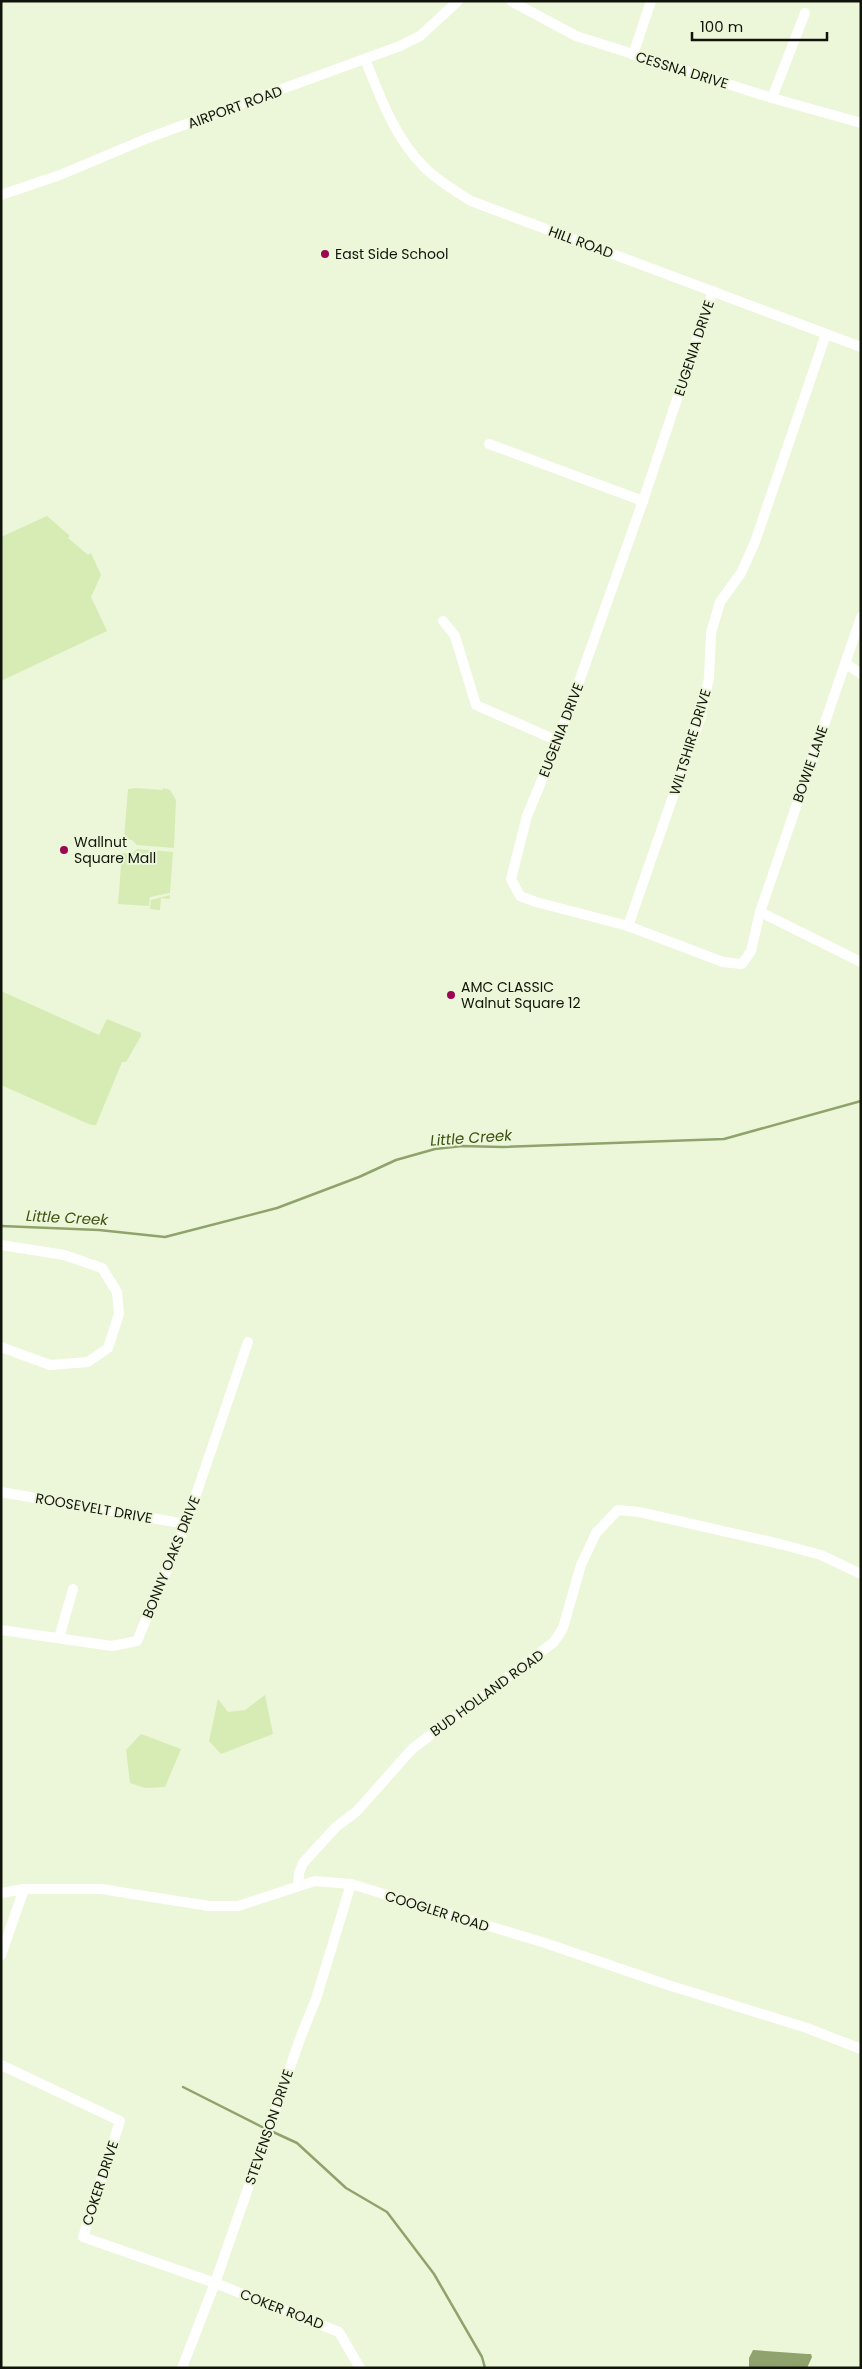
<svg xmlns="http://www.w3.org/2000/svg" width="862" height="2369" font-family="Poppins,sans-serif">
  <rect width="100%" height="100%" fill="#ecf7d9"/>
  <g fill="#d7ebb4">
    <polygon points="47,516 70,536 68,538 88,555 91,553 101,575 91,597 107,631 1,681 1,537"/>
    <polygon points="136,788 163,790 163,788 170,790 176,800 174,848 137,845 132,840 124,839 128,789"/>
    <polygon points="137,849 173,852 170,893 150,897 149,906 118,904 122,853 131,854"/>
    <polygon points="170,895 170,899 161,898 160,910 150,909 151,900"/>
    <polygon points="1,991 99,1035 107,1019 141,1033 141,1036 126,1062 122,1062 96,1125 91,1125 1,1085"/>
    <polygon points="265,1695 273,1734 221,1754 209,1741 218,1699 228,1712 245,1710"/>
    <polygon points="141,1734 181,1749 165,1787 145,1788 130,1783 126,1750"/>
  </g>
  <polygon fill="#90a36c" points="753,2350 807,2354 811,2354 812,2357 807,2368 749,2368 749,2358"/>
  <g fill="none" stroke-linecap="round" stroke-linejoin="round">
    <g stroke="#90a36c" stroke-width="2.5">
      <polyline points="1,1226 99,1230 165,1237 277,1208 359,1177 396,1160 435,1149 462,1146 502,1147 724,1139 861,1101"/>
      <polyline points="183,2087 266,2129"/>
      <polyline points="271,2131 297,2143 346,2188 387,2212 434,2274 482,2357 485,2368"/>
    </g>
    <g stroke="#fff" stroke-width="10">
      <polyline points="511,1 576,36 772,98 861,123"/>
      <polyline points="633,55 651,1"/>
      <path d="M365 59C380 97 395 138 424 167 438 181 455 191 471 201L861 347"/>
      <polyline points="772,98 805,13"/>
      <polyline points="1,195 60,175 148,138 400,46 420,36 458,1"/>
      <polyline points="713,291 643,501 558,741 527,816 511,879 520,896 536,902 628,926 723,962 742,964 751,951 760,912 861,617"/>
      <polyline points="489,444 643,501"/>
      <polyline points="443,621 455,636 476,705 558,741"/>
      <polyline points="845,663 861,674"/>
      <polyline points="760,912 861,962"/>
      <polyline points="628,926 701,716 709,678 711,633 720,602 741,573 755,542 826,334"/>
      <polyline points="1,1245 64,1255 102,1268 117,1292 119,1314 108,1348 88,1362 50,1365 1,1347"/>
      <polyline points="1,1492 186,1524"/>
      <polyline points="1,1630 112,1646 137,1641 186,1524 248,1342"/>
      <polyline points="59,1638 73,1589"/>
      <polyline points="298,1886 299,1873 303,1863 336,1827 357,1811 412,1749 554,1642 563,1628 581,1565 596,1533 618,1510 639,1512 780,1544 821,1555 861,1574"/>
      <polyline points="1,1893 24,1889 101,1889 209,1906 238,1906 315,1881 351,1884 545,1943 665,1984 807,2028 861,2049"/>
      <polyline points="1,1955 24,1889"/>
      <polyline points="1,2065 120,2121 83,2237 215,2283 339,2332 360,2368"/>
      <polyline points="182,2368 215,2283 301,2036 316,1999 351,1884"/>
    </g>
  </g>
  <g fill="#9c0753" stroke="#ecf7d9" stroke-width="2">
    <circle cx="325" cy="254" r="5"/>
    <circle cx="64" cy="850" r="5"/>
    <circle cx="451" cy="995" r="5"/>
  </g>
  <g text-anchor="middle" stroke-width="4" stroke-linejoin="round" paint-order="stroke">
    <g font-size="14" fill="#11140a" stroke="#ecf7d9">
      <text transform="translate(682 70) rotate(17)" y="5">CESSNA DRIVE</text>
      <text transform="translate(235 107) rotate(-20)" y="5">AIRPORT ROAD</text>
      <text transform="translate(581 242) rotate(20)" y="5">HILL ROAD</text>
      <text transform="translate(694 348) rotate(-72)" y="5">EUGENIA DRIVE</text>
      <text transform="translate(561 730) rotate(-69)" y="5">EUGENIA DRIVE</text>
      <text transform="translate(690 742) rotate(-73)" y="5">WILTSHIRE DRIVE</text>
      <text transform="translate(810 764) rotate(-71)" y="5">BOWIE LANE</text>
      <text transform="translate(94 1508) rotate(10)" y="5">ROOSEVELT DRIVE</text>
      <text transform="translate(171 1557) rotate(-68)" y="5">BONNY OAKS DRIVE</text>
      <text transform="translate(487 1693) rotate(-36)" y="5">BUD HOLLAND ROAD</text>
      <text transform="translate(437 1911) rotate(17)" y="5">COOGLER ROAD</text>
      <text transform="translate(269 2127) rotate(-71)" y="5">STEVENSON DRIVE</text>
      <text transform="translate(100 2183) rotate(-72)" y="5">COKER DRIVE</text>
      <text transform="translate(282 2309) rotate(21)" y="5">COKER ROAD</text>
    </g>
    <g font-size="14" fill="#11140a" stroke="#ecf7d9" text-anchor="start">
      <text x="335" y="259">East Side School</text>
      <text x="74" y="847">Wallnut<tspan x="74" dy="16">Square Mall</tspan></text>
      <text x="461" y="992">AMC CLASSIC<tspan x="461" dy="16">Walnut Square 12</tspan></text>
    </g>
    <g font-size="15" font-style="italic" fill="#3f5013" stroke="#ecf7d9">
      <text transform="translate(471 1138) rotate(-4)" y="5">Little Creek</text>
      <text transform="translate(67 1218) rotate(3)" y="5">Little Creek</text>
    </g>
  </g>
  <rect width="862" height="2369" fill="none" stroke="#11140a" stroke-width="5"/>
  <path d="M692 32v8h135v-8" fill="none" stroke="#11140a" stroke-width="2.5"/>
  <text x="700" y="32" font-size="15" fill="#11140a" stroke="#ecf7d9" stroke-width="4" paint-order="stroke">100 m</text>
</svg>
